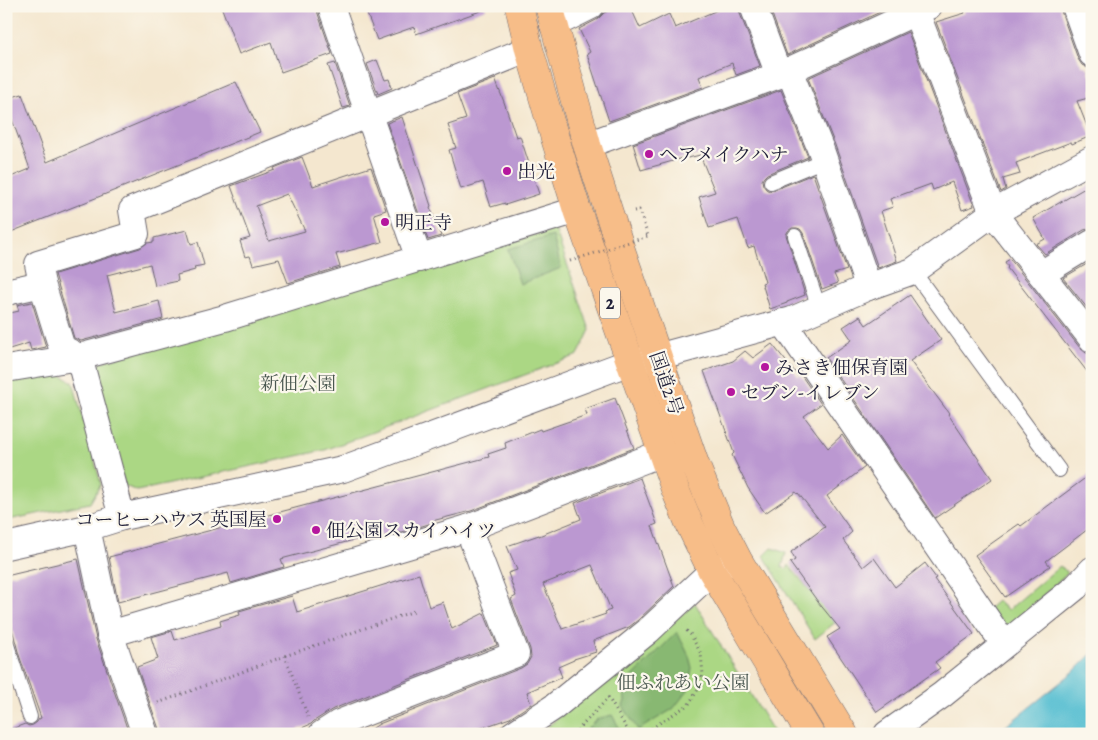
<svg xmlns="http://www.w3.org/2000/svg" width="1098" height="740" font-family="Alegreya,'Noto Serif JP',serif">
  <rect width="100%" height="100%" fill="#fbf7ec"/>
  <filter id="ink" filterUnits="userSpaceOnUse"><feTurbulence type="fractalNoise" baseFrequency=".02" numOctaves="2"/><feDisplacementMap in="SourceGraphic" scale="10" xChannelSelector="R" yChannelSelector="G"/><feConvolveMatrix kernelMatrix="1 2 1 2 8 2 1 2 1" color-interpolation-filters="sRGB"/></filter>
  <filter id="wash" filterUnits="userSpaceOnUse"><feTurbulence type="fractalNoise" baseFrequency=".0096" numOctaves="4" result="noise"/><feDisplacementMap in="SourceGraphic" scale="20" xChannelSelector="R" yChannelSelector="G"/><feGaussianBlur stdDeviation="1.12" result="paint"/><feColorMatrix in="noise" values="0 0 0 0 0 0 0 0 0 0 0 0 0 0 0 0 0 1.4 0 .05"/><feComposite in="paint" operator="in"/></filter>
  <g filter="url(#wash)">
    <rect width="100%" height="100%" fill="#f4e7cf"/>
    <g fill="#abd784" stroke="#667c60">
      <polygon points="555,229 590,330 578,355 325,450 137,491 125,486 94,373 101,362"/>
      <polygon points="55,372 73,382 101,484 90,503 8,520 6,519 6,382"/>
      <polygon points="772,548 786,553 782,567 787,569 789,565 805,585 837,621 815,639 764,556"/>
      <polygon points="1060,566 1068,573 1008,627 988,609 997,601 1008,610"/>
      <polygon points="695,603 775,734 539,734"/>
    </g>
    <g fill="#88b872" stroke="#556d56">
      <polygon points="553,236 561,268 520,284 508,249"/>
      <polygon points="677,632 689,656 692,668 688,690 673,709 638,730 623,706 625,701 624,691 631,678"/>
      <polygon points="612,715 623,734 582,734 597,719"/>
    </g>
    <polygon fill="#55bed1" stroke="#3c7086" points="1092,653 1092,734 996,734 1072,673"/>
    <g id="blocks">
      <g fill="#bb98d1" fill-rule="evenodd">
        <polygon points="221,6 316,6 317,11 332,54 281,72 271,42 239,54"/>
        <polygon points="388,6 485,6 486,9 416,34 414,27 377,40 367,14"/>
        <polygon points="617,6 630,6 640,28 669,14 675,28 727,6 738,6 739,11 760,66 736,75 732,63 699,77 703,87 609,121 587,54 590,52 579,29 598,19 604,13"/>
        <polygon points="769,6 893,6 787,55"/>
        <polygon points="962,6 1060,6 1061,11 1078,59 1082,65 1088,68 1092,81 1092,97 1077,101 1091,136 1072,144 1071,142 1016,163 1020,174 1003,179 1006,189 1001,192 936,22 965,13"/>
        <polygon points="908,32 974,206 962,210 952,182 933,190 931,184 890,199 893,207 881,211 897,261 878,268 835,145 808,78"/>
        <polygon points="377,60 385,80 389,79 392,88 378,94 367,64"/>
        <polygon points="335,63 350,106 343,108 328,65"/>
        <polygon points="495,79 504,102 516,137 520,136 539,194 505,205 505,203 491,207 483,182 461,189 449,150 456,148 448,125 466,119 457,94"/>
        <polygon points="236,82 260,132 6,234 6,179 30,169 6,103 6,99 22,94 47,162"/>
        <polygon points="781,90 808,157 767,174 764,177 762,180 763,185 766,189 769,191 774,190 813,174 847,270 834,274 838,283 822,289 803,233 800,229 797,228 792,228 788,231 786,235 787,238 805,295 787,302 787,303 770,309 762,283 765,282 754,246 748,248 738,219 709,228 699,197 715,192 700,155 688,158 687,157 641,170 633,144"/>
        <polygon points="402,117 431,206 430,207 441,236 428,240 387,123"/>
        <path d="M302 157 313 186 371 167 386 210 374 214 382 242 336 254 340 267 288 283 279 259 253 265 250 256 245 257 240 241 250 238 231 186 275 170 274 168ZM287 194 305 231 269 241 256 206Z"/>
        <polygon points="1092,184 1092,228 1084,230 1045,254 1036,244 1045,239 1033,218"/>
        <polygon points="187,230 191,244 198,242 204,265 194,267 195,270 177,275 178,281 155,286 150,264 107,275 116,312 159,301 163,319 81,341 74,338 55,274 140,248 147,243 154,242 154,238"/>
        <polygon points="1010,259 1080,348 1086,353 1092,354 1092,378 1007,268 1008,267 1005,262"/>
        <polygon points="1092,261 1092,314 1063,278"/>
        <polygon points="910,295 941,340 910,361 949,413 948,414 992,479 935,518 826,358 852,340 843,327 860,316 866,325"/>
        <polygon points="32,302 46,347 31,350 29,343 6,350 6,314 19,311 17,305"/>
        <polygon points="772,344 798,376 801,375 821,404 804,416 828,448 842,435 865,467 827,496 852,532 843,540 863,567 874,558 895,587 925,563 936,578 934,579 974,634 935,662 940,668 877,712 827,637 840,629 818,602 790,563 795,560 791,552 825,527 798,493 797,494 796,492 765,513 748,488 732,455 734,453 704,371 733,361 745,351 753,358"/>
        <polygon points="615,398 634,448 471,511 432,521 432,523 382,538 381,533 281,559 284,567 231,583 228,573 118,602 109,557 489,457 488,454 506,448 505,443 540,429 541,431 587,415 585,409"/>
        <polygon points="1092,473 1092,526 1046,561 1050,566 1005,597 975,555 1019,524 1021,526"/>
        <path d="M640 478 657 524 652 526 674 586 638 620 629 627 593 641 596 652 574 659V660L558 667 562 677 527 692 531 704 510 718 464 734H364L379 724 521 668 527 664 531 657 530 649 511 599 516 596 508 573 517 570 507 546 539 535V536L581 519 575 503ZM592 565 611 610 605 612 606 614 562 629 543 584Z"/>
        <polygon points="78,559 96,639 129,734 6,734 6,731 25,724 29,726 33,725 37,722 39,719 41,718 19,655 6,606 6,576"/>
        <polygon points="419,574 429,607 443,602 452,629 484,613 497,645 333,709 314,721 311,724 297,730 298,734 160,734 159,729 137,667 158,659 151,637 172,631 175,640 221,626 220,621 240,615 239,611 292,596 297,612"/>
      </g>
    </g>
  </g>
  <g filter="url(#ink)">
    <use href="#blocks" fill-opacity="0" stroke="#6c676f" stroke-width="1"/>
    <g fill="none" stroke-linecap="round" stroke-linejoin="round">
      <defs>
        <g id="lane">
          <polyline points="771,182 824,160"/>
          <polyline points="795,236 819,308"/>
          <polyline points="913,271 1059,470"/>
          <polyline points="6,642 30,717"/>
        </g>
        <g id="street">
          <polyline points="331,6 419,259"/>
          <polyline points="753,6 779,75"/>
          <polyline points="915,6 916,12 993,213 1092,339"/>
          <polyline points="1075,6 1092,54"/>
          <polyline points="553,25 591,6"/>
          <polyline points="789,70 821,150 865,277 868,287"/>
          <polyline points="587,145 779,75 929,6"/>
          <polyline points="1041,274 1092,243"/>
          <polyline points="6,292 42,284"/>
          <polyline points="783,322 1004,644"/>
          <polyline points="6,369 79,357 225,318 577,210"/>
          <polyline points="122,517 79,357 62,348 42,284 38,264 136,234 132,210 529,49"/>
          <polyline points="87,528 110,634 145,734"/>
          <polyline points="6,546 87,528 122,517 343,469 630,362 657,357 792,320 868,287 913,271 993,213 1092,159"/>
          <polyline points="110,634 468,528 662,453"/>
          <polyline points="322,734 339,723 516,654 468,528"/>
          <polyline points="513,734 554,707 648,631 712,571 731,562"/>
          <polyline points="887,734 942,695 1076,587 1092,570"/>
        </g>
        <g id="highway">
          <polyline points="519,6 529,49 554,135 577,210 675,489 689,523 712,571 810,734"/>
          <polyline points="549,6 587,145 622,253 695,464 721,527 738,560 844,734"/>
        </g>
      </defs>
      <use href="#lane" stroke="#6c676f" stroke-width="16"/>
      <use href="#street" stroke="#6c676f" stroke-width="28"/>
      <use href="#highway" stroke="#6c676f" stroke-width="29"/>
      <g stroke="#6c676f" stroke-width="3" stroke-dasharray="1 4" stroke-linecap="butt">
        <polyline points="634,211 639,210 648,236"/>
        <polyline points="285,656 417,610"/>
        <polyline points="608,697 630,734"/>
        <polyline points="158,703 285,656 308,717"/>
        <polyline points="574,734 610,696"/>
        <polyline points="643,734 689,704 697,691 701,682 703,674 701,654 691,635 684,628"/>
      </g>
      <use href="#lane" stroke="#fff" stroke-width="14"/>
      <use href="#street" stroke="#fff" stroke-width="26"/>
      <use href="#highway" stroke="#f7bd88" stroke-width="28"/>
      <polyline stroke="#6c676f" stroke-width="3" stroke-dasharray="1 4" stroke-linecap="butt" points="570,261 648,236"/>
    </g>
  </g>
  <g fill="#b5179e" stroke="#fbf7ec" stroke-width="2">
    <circle cx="649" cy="154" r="5"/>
    <circle cx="507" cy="171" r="5"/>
    <circle cx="385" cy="222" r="5"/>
    <circle cx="765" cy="367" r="5"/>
    <circle cx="731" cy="392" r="5"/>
    <circle cx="277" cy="519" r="5"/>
    <circle cx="316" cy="530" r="5"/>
  </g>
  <g text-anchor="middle" stroke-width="4.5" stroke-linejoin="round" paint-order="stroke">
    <rect fill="#fbf7ec" stroke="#636270" stroke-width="1" x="600" y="287.5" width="20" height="31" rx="4"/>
    <g font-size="18" font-weight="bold" fill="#22223b">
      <text x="610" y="309">2</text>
    </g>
    <g font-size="19" fill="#22223b" stroke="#fbf7ec" text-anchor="start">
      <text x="659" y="161">ヘアメイクハナ</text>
      <text x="517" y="178">出光</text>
      <text x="395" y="229">明正寺</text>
      <text x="775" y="374">みさき佃保育園</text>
      <text x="741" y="399">セブン-イレブン</text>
      <text x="267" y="526" text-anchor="end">コーヒーハウス 英国屋</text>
      <text x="326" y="537">佃公園スカイハイツ</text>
    </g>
    <g font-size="19" fill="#4b5851" stroke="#fbf7ec">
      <text x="298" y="390">新佃公園</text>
      <text x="683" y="689">佃ふれあい公園</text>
    </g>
    <g font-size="19" fill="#22223b" stroke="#fbf7ec">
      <text transform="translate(667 383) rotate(71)" y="7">国道2号</text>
    </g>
  </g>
  <rect width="1098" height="740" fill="none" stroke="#fbf7ec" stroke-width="25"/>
</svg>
